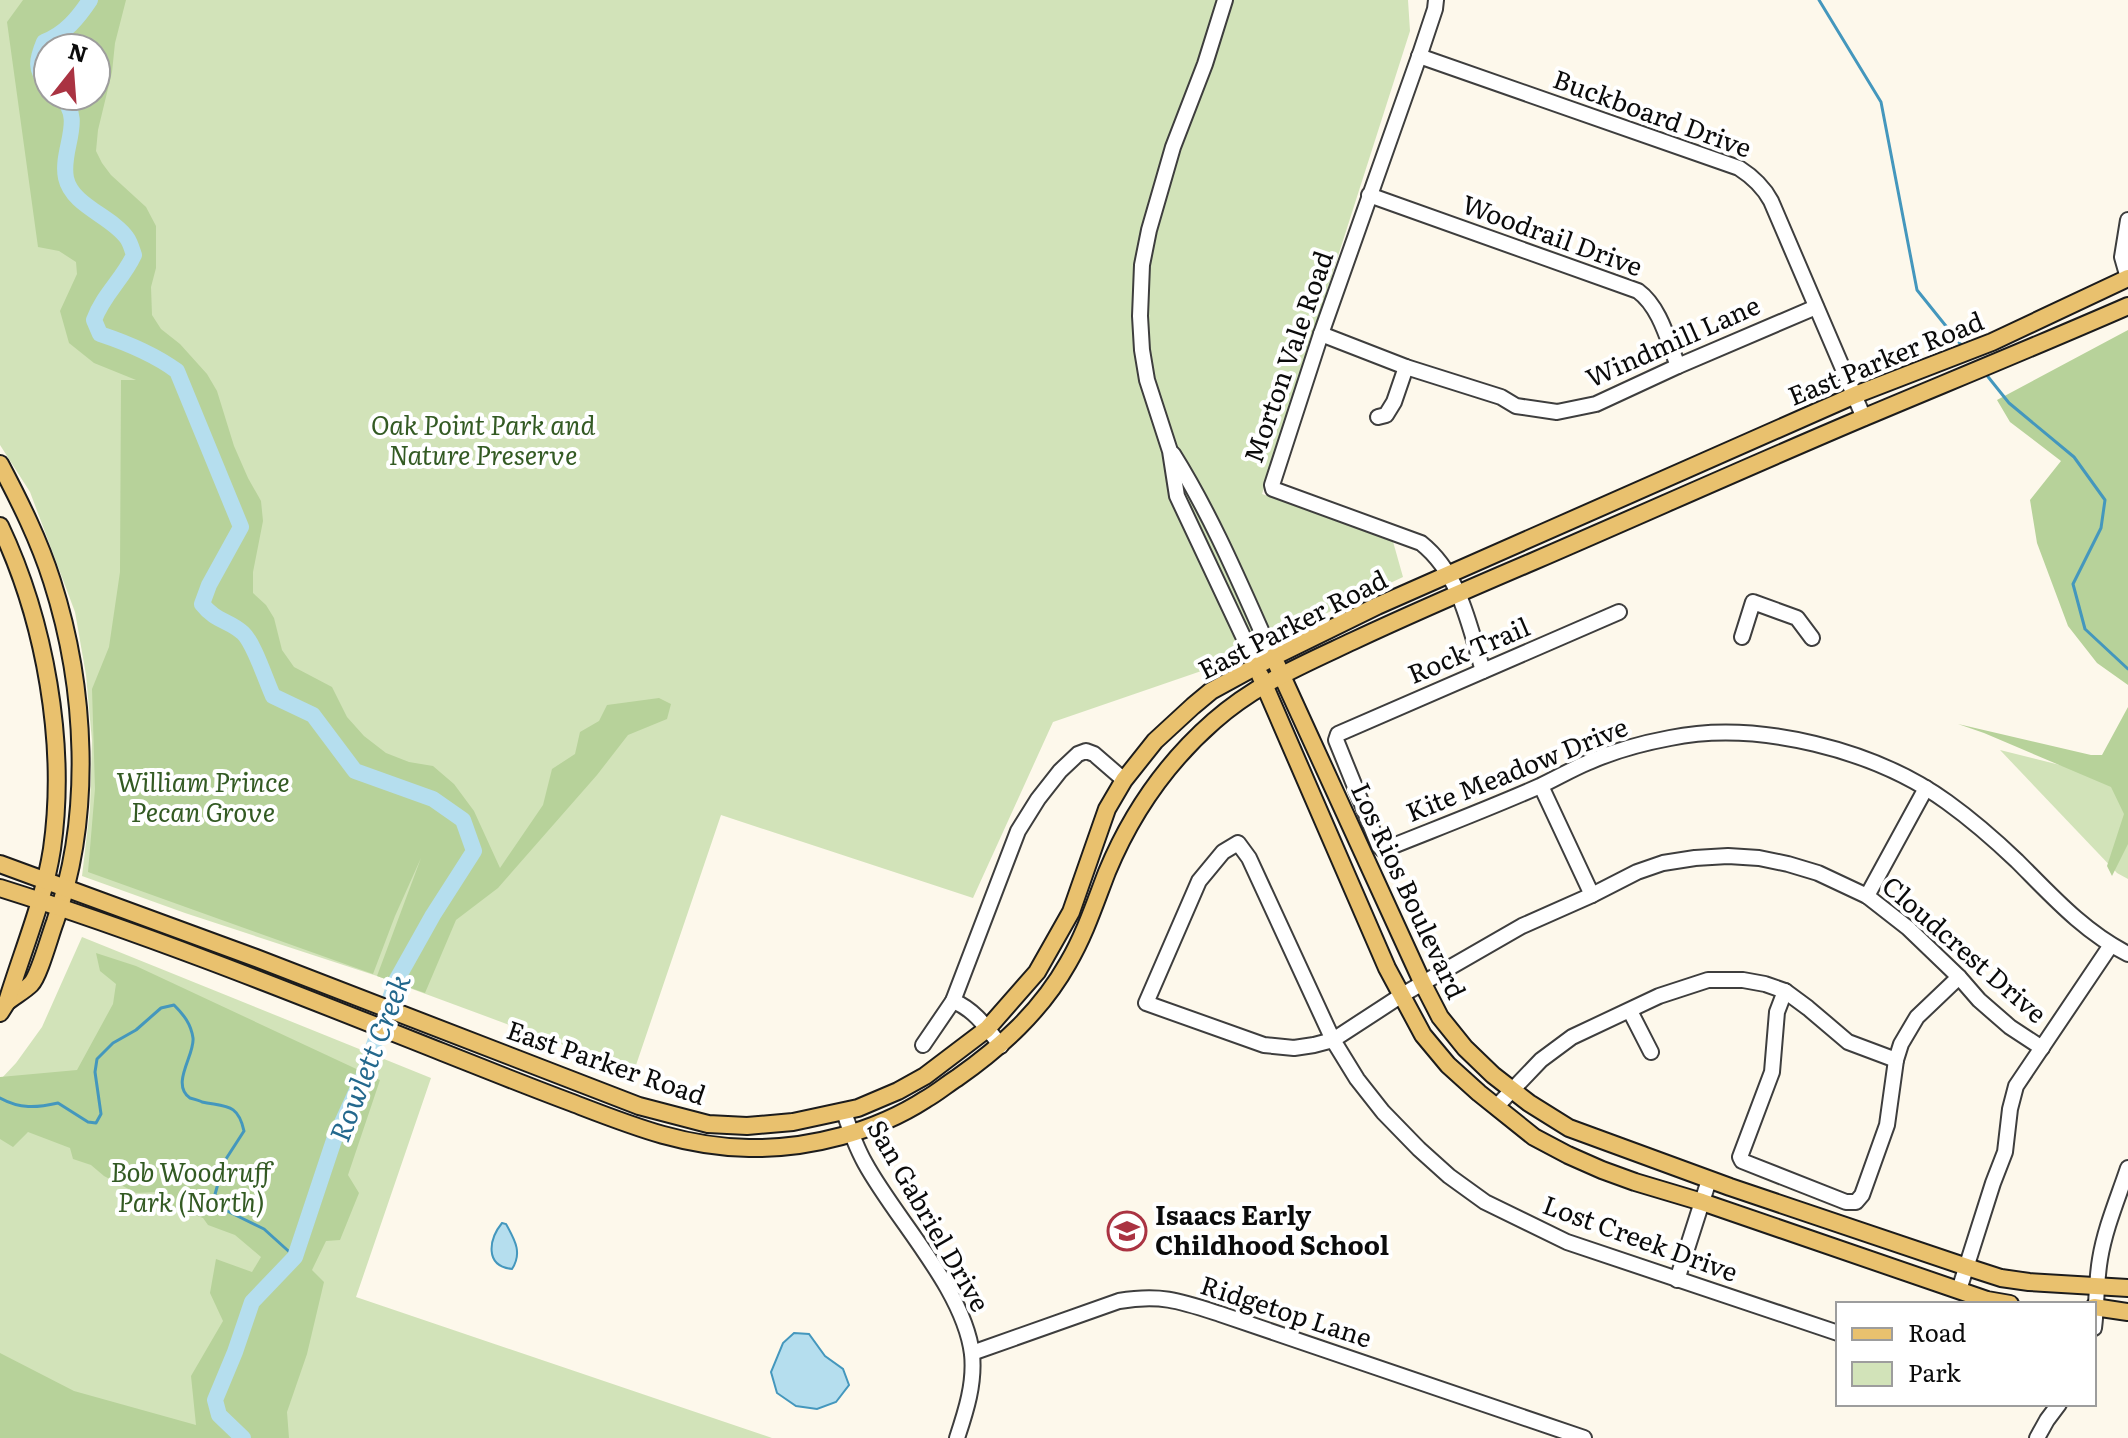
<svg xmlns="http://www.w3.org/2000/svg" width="2128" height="1438" font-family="Literata,serif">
  <rect width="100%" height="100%" fill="#fdf8eb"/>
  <g fill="#d2e3b9" fill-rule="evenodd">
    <path d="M0 0H1408L1410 31 1262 494 1392 538 1403 577 1213 667 1053 722 973 898 721 815 634 1071 377 976 185 913 82 876 90 809 92 741 86 675 75 612 30 492 0 445ZM48 48H96V96H48Z"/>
    <polygon points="2000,750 2128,782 2128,879 2117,873"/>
    <polygon points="82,937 431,1078 356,1297 772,1438 0,1438 0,1080 16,1063 42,1027"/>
  </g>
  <g fill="#b7d29a" fill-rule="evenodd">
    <path d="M23 0H126L115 43 112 72 98 130 96 151 102 163 111 175 146 207 156 226V268L151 287 152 315 161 329 180 344 207 374 217 391 234 446 248 478 261 501 263 521 253 572V593L266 605 274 618 282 650 294 667 332 687 347 717 364 736 386 753 409 762 433 766 454 784 474 811 500 868 543 805 552 769 575 754 580 732 599 721 607 705 659 698 671 704 667 719 628 735 597 775 498 888 456 920 425 993 377 976 421 858 395 916 373 974 88 872 95 789 92 689 109 647 120 572 121 380H136L94 363 69 343 60 311 77 274 76 262 59 251 38 247 7 22ZM96 48V96H48V48Z"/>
    <polygon points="2128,330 2128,685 2097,663 2068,626 2037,543 2030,500 2061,461 2010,422 1997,400"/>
    <polygon points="2128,707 2128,844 2112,876 2107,866 2124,814 2111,787 1984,733 1958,724 2091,755 2102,755"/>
    <polygon points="96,953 136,966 380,1080 348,1175 359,1193 340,1240 326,1241 312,1270 324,1282 307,1354 287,1412 289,1438 0,1438 0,1353 74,1391 196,1425 191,1376 223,1321 210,1293 216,1259 252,1272 261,1257 235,1235 208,1225 203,1218 177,1209 159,1192 136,1193 104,1176 91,1165 73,1159 70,1148 28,1132 13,1147 0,1139 0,1077 77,1070 113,1004 116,984 100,971"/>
  </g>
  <g fill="#b5deee" stroke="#4497bd" stroke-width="2">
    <path d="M502 1223 506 1224C514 1239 523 1252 512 1269 484 1266 489 1239 502 1223Z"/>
    <polygon points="794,1333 809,1334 825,1356 843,1369 849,1385 836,1402 817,1409 796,1406 777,1393 771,1372 783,1343"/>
  </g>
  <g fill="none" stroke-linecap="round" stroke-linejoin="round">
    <g stroke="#4497bd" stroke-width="3">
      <polyline points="1819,0 1881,102 1917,290 1962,346"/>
      <polyline points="1985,373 2009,403 2074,457 2105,500 2101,528 2073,584 2085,629 2128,669"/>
      <path d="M0 1098C20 1109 36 1108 58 1103L88 1122 96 1123 101 1114 95 1072 97 1059 113 1043 136 1030 161 1008 174 1005C184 1015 191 1024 193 1038 195 1055 170 1084 190 1098 190 1098 201 1101 202 1102 226 1107 238 1103 244 1131L224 1162 214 1198 221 1208 264 1229 295 1257"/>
    </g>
    <g stroke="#b5deee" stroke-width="16">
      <path d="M48 84C34 70 37 59 44 42 65 34 78 18 90 0"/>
      <path d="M60 96C86 119 60 149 66 178 72 206 112 216 127 238 130 242 132 249 134 255 123 279 103 295 94 320L100 334C127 343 154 354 177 371L241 527 209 585 202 604C216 622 229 620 243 633 254 643 266 681 273 696L313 715 355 771 433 799 463 820 474 851 433 915 396 981 363 1077 334 1140 295 1257 252 1302 235 1352 215 1400 219 1415 243 1438"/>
    </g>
    <defs>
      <g id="minor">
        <polyline points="1225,0 1205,64 1173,147 1149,230 1142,265 1140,316 1142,350 1147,380 1170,451 1177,496 1257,666"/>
        <path d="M1436 0 1435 9 1421 51 1321 334 1272 485 1273 489 1421 543C1460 574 1469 625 1483 671"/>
        <path d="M1419 56 1739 168C1753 177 1763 186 1771 201L1864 418"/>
        <path d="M1369 195 1638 291C1660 307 1668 341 1678 366"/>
        <polyline points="2128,220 2122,257 2128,278"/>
        <polyline points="1321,334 1406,367 1501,397 1516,406 1557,412 1596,404 1678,366 1816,307"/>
        <polyline points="1378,417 1386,415 1394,402 1406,367"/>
        <path d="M1173 454C1213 518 1242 588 1273 657"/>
        <path d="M1619 612 1338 734 1336 740 1379 846 1383 850C1435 829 1488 809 1540 786 1557 778 1572 769 1589 762 1614 751 1643 743 1670 738 1758 720 1875 750 1947 802 1972 820 1995 840 2017 861 2051 895 2084 932 2128 954"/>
        <polyline points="1742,637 1753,602 1797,618 1812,638"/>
        <polyline points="1541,786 1592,895"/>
        <polyline points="1867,896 1926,788"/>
        <polyline points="1785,991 1777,1012 1772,1072 1740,1157 1742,1161 1846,1202 1856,1202 1862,1195 1887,1125 1896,1060 1901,1044 1917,1017 1959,977"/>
        <path d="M953 1001C974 1009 987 1028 1001 1046"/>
        <polyline points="1630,1011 1651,1052"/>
        <polyline points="923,1045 953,1001 1018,831 1038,799 1060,771 1078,754 1086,751 1094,754 1124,780"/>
        <polyline points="1496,1107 1541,1060 1572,1037 1659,996 1708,980 1743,980 1765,984 1785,991 1808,1008 1848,1042 1896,1060"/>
        <path d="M844 1112C850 1130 856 1147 865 1163 896 1220 964 1289 972 1354 975 1383 966 1411 957 1438"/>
        <polyline points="1677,1280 1709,1180"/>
        <polyline points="1959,1290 1993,1183 2005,1152 2010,1109 2016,1086 2111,945"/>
        <path d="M2094 1328C2097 1305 2096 1282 2100 1259 2105 1228 2118 1198 2128 1168"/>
        <polyline points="1838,1333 1567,1242 1485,1202 1449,1176 1419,1149 1383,1112 1357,1079 1333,1040 1249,858 1238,843 1223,852 1199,881 1146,1003 1264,1045 1294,1048 1314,1045 1333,1040 1402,995 1522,926 1592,895 1637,872 1663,863 1695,858 1728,856 1759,858 1788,864 1818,873 1867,896 1908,928 1959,977 1979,1000 2010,1027 2042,1048"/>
        <path d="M972 1353 1119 1301C1161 1294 1180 1301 1220 1314L1584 1438"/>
        <polyline points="2037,1438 2047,1420 2059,1404"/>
      </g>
      <g id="major">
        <path d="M0 464C20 502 39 540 52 581 86 687 93 816 55 922 50 935 39 976 31 984 24 991 14 996 7 1002"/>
        <path d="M0 526C45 621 67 744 52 849 44 901 22 952 7 1002L0 1013"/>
        <polyline points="1277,665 1423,984 1440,1017 1465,1048 1493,1075 1529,1103 1569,1128 1730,1187 1967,1267 2001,1278 2029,1282 2128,1288"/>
        <polyline points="1260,675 1387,968 1423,1035 1448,1065 1479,1093 1534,1137 1568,1155 1602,1170 1635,1182 1702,1202 1987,1300 2010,1304"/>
        <polyline points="0,864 256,958 639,1106 708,1124 747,1126 793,1122 858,1108 898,1091 925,1076 987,1029 1037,972 1071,912 1107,809 1124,780 1155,741 1193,706 1211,691 1273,657 1377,606 1855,395 1992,342 2128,278"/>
        <path d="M0 888C150 935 296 994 442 1052 485 1069 527 1086 570 1102 630 1125 683 1147 749 1148 809 1149 875 1132 926 1099 937 1093 946 1085 957 1078 1001 1047 1041 1011 1068 963 1085 934 1095 903 1107 872 1131 814 1166 763 1214 721 1256 684 1302 665 1353 641 1413 613 1473 587 1534 561 1645 513 1754 464 1865 417 1953 380 2041 344 2128 306"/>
        <polyline points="2094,1307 2128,1312"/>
      </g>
    </defs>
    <use href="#minor" stroke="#3e3e3e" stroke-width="18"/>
    <use href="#major" stroke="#1c1c1c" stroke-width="20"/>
    <use href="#minor" stroke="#fff" stroke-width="14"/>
    <use href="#major" stroke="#e9c16e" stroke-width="16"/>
  </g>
  <defs>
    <symbol id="school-ring" viewBox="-11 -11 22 22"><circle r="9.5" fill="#fff" stroke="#aa3342" stroke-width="1.5"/><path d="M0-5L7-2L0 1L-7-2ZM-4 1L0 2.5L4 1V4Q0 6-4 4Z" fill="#aa3342"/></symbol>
  </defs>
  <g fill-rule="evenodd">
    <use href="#school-ring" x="1105" y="1209" width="44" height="44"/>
  </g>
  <g text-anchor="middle" stroke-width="8" stroke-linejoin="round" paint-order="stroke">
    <g font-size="26" fill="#0b0b0b" stroke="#fff">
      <text transform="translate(1652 114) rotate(20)" y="9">Buckboard Drive</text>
      <text transform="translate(1552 236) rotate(20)" y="9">Woodrail Drive</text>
      <text transform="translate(1673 342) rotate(-24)" y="9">Windmill Lane</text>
      <text transform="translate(1289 357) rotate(-71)" y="9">Morton Vale Road</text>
      <text transform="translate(1886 359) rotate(-22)" y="9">East Parker Road</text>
      <text transform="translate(1293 625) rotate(-27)" y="9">East Parker Road</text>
      <text transform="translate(1469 651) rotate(-23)" y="9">Rock Trail</text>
      <text transform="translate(1517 770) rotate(-22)" y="9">Kite Meadow Drive</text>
      <text transform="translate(1408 891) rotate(65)" y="9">Los Rios Boulevard</text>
      <text transform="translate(1964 950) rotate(41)" y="9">Cloudcrest Drive</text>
      <text transform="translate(606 1063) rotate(19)" y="9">East Parker Road</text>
      <text transform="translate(928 1216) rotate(60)" y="9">San Gabriel Drive</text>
      <text transform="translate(1640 1239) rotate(20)" y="9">Lost Creek Drive</text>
      <text transform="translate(1286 1312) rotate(18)" y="9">Ridgetop Lane</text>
    </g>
    <g font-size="26" font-style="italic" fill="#335a23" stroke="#fff">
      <text x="483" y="435">Oak Point Park and<tspan x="483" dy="30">Nature Preserve</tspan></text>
      <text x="203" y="792">William Prince<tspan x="203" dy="30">Pecan Grove</tspan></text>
      <text x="191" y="1182">Bob Woodruff<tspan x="191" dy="30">Park (North)</tspan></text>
    </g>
    <g font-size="26" font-weight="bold" fill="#0b0b0b" stroke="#fff" text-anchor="start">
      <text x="1155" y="1225">Isaacs Early<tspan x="1155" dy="30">Childhood School</tspan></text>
    </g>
    <g font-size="28" font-style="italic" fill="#23688d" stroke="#fff">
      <text transform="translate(370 1058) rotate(-69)" y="10">Rowlett Creek</text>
    </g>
  </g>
  <rect x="1836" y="1302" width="260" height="104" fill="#ffffff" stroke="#9d9d9d" stroke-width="2"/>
  <rect x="1852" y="1328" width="40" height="12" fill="#e9c16e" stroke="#9d9d9d" stroke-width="2"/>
  <text x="1908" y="1342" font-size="24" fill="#0b0b0b">Road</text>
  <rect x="1852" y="1362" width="40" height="24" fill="#d2e3b9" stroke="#9d9d9d" stroke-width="2"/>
  <text x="1908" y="1382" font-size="24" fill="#0b0b0b">Park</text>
  <g transform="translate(72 72) rotate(17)"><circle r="38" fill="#ffffff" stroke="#9d9d9d" stroke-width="2"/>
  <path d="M0-6L14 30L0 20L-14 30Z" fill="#aa3342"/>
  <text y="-12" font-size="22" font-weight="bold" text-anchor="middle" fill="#0b0b0b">N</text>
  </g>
</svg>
